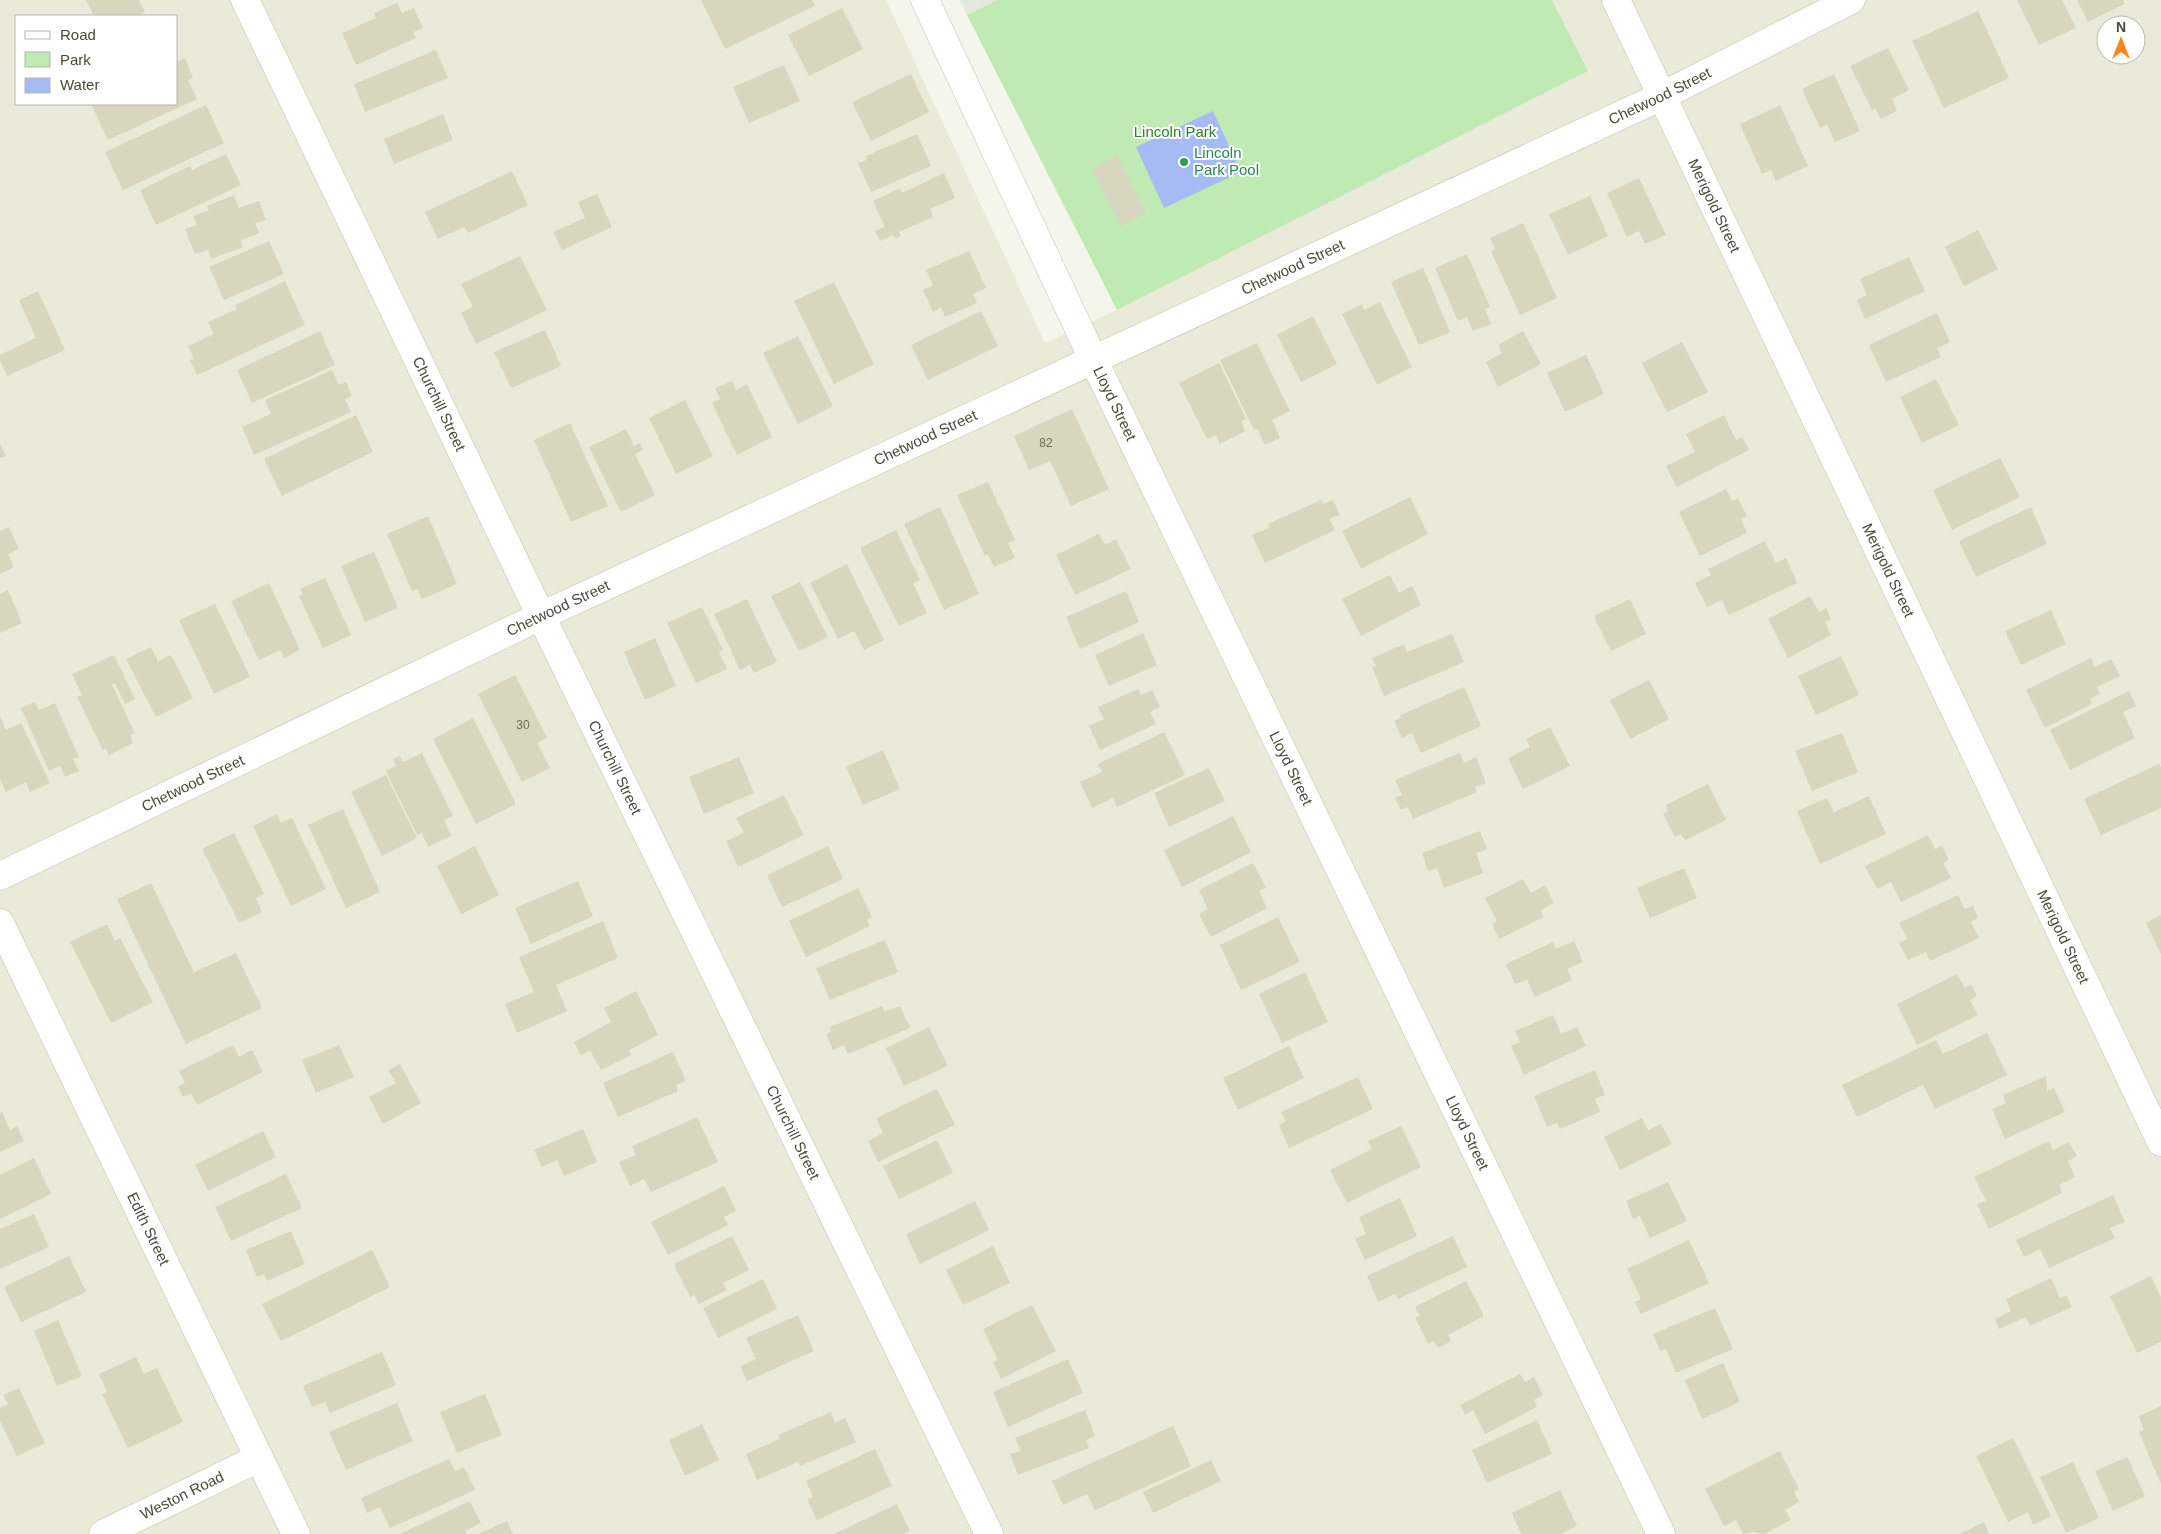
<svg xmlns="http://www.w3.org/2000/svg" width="2161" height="1534" font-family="Arial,sans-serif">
  <rect width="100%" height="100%" fill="#f5f6eb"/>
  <path fill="#e9ead8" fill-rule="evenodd" d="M0 0H886L1045 343 1117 310 1588 71 1552 0H2161V1534H0ZM16 16H176V104H16ZM2106 25H2136V55H2106Z"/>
  <polygon fill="#e8e7df" points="960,0 997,0 967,15"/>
  <polygon fill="#bfeab3" points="997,0 1552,0 1588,71 1117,310 967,15"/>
  <polygon fill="#a6bbf3" points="1213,111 1241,172 1164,208 1136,147"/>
  <g fill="#d8d6bf">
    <polygon points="86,0 139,0 145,12 137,16 94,16"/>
    <polygon points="701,0 812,0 815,6 725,49"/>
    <polygon points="2017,0 2062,0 2076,28 2039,45"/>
    <polygon points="2077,0 2123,0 2125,4 2088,22"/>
    <polygon points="397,3 402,13 414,8 423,28 413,32 416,38 356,65 342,33 376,18 374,13"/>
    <polygon points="842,8 863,49 809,76 788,35"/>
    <polygon points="1978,11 2009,78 1944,108 1912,41"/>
    <polygon points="1888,48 1909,90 1892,99 1897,111 1881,119 1875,108 1872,110 1850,66"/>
    <polygon points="436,50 448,78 365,112 354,84"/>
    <polygon points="185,58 193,78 188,80 197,99 108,140 91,104 176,104 176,62"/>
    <polygon points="784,65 800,101 749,123 733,87"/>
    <polygon points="911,74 929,112 871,141 852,102"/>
    <polygon points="1834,74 1860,131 1835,142 1827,124 1820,128 1802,89"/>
    <polygon points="206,105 224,143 123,190 105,152"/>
    <polygon points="1780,105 1808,166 1776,181 1771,170 1762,174 1740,124"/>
    <polygon points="443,114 453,140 394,164 384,139"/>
    <polygon points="917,134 931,166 871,192 858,163 867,160 866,156"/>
    <polygon points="226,154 241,185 156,225 140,190 190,166 192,170"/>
    <polygon points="1117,156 1146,213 1121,226 1092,169"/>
    <polygon points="512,171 528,205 468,233 464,227 438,239 425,212"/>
    <polygon points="944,173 955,198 930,209 933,217 899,232 901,236 896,239 893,235 880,241 875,231 885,227 873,201 900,188 902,193"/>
    <polygon points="1639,178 1666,235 1645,244 1639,231 1627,237 1607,193"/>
    <polygon points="597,194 612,227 562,250 553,232 585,218 578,202"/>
    <polygon points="234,195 239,208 259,201 266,220 255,223 259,233 241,240 243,247 211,259 208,250 195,254 185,229 197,225 193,216 209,210 207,206"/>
    <polygon points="1590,196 1608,236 1568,255 1549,214"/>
    <polygon points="1523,223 1557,298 1520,315 1491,251 1495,249 1490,238"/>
    <polygon points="1978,230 1998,269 1964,286 1945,247"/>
    <polygon points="269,241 284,274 224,300 209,267"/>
    <polygon points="969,251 986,288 973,294 977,303 945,317 941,307 933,312 923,290 933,285 926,270"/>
    <polygon points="1467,254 1490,307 1485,309 1491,324 1473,331 1467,317 1458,321 1435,268"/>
    <polygon points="520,256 547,310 476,344 461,313 473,307 461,284"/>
    <polygon points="1909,257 1925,291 1865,319 1857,300 1867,295 1860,279"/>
    <polygon points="1423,268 1450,332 1419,345 1391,282"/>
    <polygon points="285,281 305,325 197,375 190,360 194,359 188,346 214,334 208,322 237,309 235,305"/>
    <polygon points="834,282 874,364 834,384 794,301"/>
    <polygon points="38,291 65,350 7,376 0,360 0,355 36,338 19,300"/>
    <polygon points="1380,302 1412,367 1377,385 1342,314 1362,304 1364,310"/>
    <polygon points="981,311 998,346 928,380 911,345"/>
    <polygon points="1937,313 1950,342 1937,348 1941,357 1886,382 1869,345"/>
    <polygon points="1313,316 1337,364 1301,382 1277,335"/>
    <polygon points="545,330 561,366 511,388 494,352"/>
    <polygon points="320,331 335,365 252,403 237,370"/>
    <polygon points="1523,331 1541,364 1498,387 1486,362 1502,353 1498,345"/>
    <polygon points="798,336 833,406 798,424 763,353"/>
    <polygon points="1682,342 1708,392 1667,412 1642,363"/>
    <polygon points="1257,343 1290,411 1272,420 1280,438 1265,445 1257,429 1254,430 1220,360"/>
    <polygon points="1586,355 1604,394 1565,412 1547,373"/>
    <polygon points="1219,363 1246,419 1241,421 1245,431 1220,444 1216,435 1207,439 1179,383"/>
    <polygon points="332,370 339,385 346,382 352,396 345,399 351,412 254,455 242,427 271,414 265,400"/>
    <polygon points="1936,379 1959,425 1922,443 1900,397"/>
    <polygon points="732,381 736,390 747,384 772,437 737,455 712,403 720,399 715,388"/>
    <polygon points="685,400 713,456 676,474 649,418"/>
    <polygon points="1072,409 1109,489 1071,506 1050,461 1029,470 1014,436"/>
    <polygon points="356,415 373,452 282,496 264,459"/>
    <polygon points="1724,415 1736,440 1742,437 1749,450 1677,487 1666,466 1695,452 1686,434"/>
    <polygon points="570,423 608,506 571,522 534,440"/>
    <polygon points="626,429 634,446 640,443 643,450 635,454 655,495 621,512 589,447"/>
    <polygon points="0,444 6,456 0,458"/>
    <polygon points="2000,458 2020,497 1952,530 1933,490"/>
    <polygon points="988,482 1015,540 1008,543 1015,558 994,567 988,554 985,556 957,495"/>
    <polygon points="1726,489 1732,501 1738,498 1747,516 1741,519 1747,533 1700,556 1679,512"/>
    <polygon points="1410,497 1428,534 1361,569 1342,531"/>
    <polygon points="1321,500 1323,504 1333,500 1340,515 1329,519 1335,530 1265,563 1252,535 1269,528 1268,524"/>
    <polygon points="940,507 979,594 944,610 904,524"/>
    <polygon points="2031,507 2047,544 1976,577 1959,541"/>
    <polygon points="428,516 457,584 422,599 417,589 412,591 387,534"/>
    <polygon points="9,527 19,549 8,554 14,567 0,574 0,531"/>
    <polygon points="896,530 920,580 913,583 927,613 899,626 860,548"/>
    <polygon points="1099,534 1105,545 1116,539 1131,569 1075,595 1056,555"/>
    <polygon points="1765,541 1776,563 1786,558 1797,583 1729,615 1722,600 1707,607 1695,583 1711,575 1708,569"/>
    <polygon points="374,552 398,608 365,622 341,566"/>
    <polygon points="847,564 884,640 864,650 854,631 838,639 810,583"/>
    <polygon points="1390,575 1399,593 1412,586 1421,605 1361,636 1342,599"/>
    <polygon points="325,578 351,635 323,648 299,596 303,594 300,589"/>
    <polygon points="800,582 828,637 799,651 771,596"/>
    <polygon points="269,583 300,650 284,658 281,650 259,660 231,601"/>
    <polygon points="8,590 22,623 0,633 0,594"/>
    <polygon points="1126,591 1139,622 1080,649 1066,617"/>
    <polygon points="1810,596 1819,612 1826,608 1831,619 1825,622 1831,635 1788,658 1768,619"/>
    <polygon points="747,599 777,662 754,673 750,665 740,670 714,614"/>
    <polygon points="1630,599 1646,634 1611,651 1594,616"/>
    <polygon points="215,604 250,677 214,694 179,620"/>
    <polygon points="702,607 723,650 719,652 727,669 696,683 667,623"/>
    <polygon points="2051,610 2066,644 2021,665 2005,631"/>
    <polygon points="1143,633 1157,665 1109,686 1095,655"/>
    <polygon points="1452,634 1464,662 1384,696 1372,667 1376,666 1372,658 1404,644 1407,652"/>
    <polygon points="655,638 676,686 645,700 624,652"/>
    <polygon points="151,647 158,661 171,655 193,698 156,717 126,659"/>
    <polygon points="114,655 135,699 125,704 115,683 112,685 135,733 130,735 133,743 109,755 106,748 103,750 77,697 82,695 72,674"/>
    <polygon points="1841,656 1859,695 1816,715 1798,676"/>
    <polygon points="2091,658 2095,667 2111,659 2120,676 2097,687 2100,694 2090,699 2092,704 2045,728 2026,690"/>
    <polygon points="515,675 547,738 537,743 550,768 522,782 478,694"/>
    <polygon points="1649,680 1669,719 1630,739 1610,700"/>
    <polygon points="1464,687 1481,726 1421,753 1412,733 1402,738 1394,721 1401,718 1399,716"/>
    <polygon points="1138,689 1141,695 1152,690 1160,707 1150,712 1156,724 1100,750 1089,726 1104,719 1098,707"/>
    <polygon points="2129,691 2136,706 2123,712 2135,738 2070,770 2050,730"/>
    <polygon points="35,702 39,710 55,703 79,757 73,759 79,771 65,777 60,766 49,771 21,708"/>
    <polygon points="0,716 6,730 21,723 50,783 30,792 26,782 6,792 0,779"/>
    <polygon points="473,718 516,804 476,824 433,739"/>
    <polygon points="1550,727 1570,766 1523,789 1508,758 1530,747 1526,739"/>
    <polygon points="1164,732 1185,775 1117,807 1113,798 1092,808 1080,782 1102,772 1098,764"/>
    <polygon points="1842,733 1858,772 1812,791 1795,751"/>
    <polygon points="883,750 900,789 863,805 846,767"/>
    <polygon points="422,753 453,816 444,820 451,836 428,847 422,833 417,835 386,771 396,766 393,759 400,756 403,762"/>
    <polygon points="1460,753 1464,763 1476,757 1486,783 1475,787 1477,792 1413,819 1408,807 1401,810 1395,798 1402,795 1395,780"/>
    <polygon points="739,757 754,793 704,814 689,777"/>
    <polygon points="2159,764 2161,768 2161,808 2101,835 2084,799"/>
    <polygon points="1209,768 1225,801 1169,827 1154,793"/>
    <polygon points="386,775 417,838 382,856 351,792"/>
    <polygon points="1708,784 1726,820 1685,840 1681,834 1675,837 1663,814 1668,811 1666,805"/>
    <polygon points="784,795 804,835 738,867 726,841 744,833 736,818"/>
    <polygon points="1869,796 1886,834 1820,864 1797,811 1827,798 1834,812"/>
    <polygon points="343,809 380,892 346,908 308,825"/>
    <polygon points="277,814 281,823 292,818 326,889 291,906 253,826"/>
    <polygon points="1233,816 1251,852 1182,887 1164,850"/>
    <polygon points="1480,831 1487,849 1476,853 1483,873 1444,888 1437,868 1428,871 1422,853"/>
    <polygon points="234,833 264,894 256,898 262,912 239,923 202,849"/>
    <polygon points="1928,835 1935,849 1942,846 1949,860 1943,863 1951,878 1901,902 1891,882 1877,889 1865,866"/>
    <polygon points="475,846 499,895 461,914 437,866"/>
    <polygon points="828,846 843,879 782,907 767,875"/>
    <polygon points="1253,863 1266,888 1259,891 1267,908 1211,937 1199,914 1208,909 1199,890"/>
    <polygon points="1684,868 1697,898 1650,918 1637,888"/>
    <polygon points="1523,879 1531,893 1545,885 1554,903 1540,910 1544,917 1499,939 1492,924 1497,921 1485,898"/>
    <polygon points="578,881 593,916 531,944 515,908"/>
    <polygon points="151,883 194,972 236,953 262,1008 186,1044 117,899"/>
    <polygon points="858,888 872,917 867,920 870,926 806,957 789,921"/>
    <polygon points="1958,895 1965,909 1973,906 1978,918 1971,922 1979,938 1930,961 1926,952 1908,960 1899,943 1907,939 1899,923"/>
    <polygon points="2161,915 2161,954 2146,923"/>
    <polygon points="1278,917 1300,962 1241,990 1220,945"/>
    <polygon points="603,921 618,958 556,985 567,1011 517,1033 505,1004 534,992 519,957"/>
    <polygon points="107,924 115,941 120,938 153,1002 111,1023 70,942"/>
    <polygon points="885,940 898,972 830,1000 816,968"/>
    <polygon points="1574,941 1583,962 1567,969 1572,980 1535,997 1527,980 1515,984 1506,964 1553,942 1556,949"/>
    <polygon points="1305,972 1328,1022 1282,1043 1259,994"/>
    <polygon points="1957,974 1965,988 1971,985 1977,996 1970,1000 1978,1015 1917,1045 1897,1004"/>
    <polygon points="636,991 658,1035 629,1050 631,1055 601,1070 590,1050 581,1055 574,1042 611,1022 604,1008"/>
    <polygon points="882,1006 884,1012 900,1006 910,1028 848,1054 844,1045 833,1050 826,1034 831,1031 830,1027"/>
    <polygon points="1553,1015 1561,1034 1577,1027 1586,1046 1524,1075 1511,1046 1520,1042 1515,1031"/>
    <polygon points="929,1027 948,1066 904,1086 886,1048"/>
    <polygon points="1987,1033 2007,1075 1935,1109 1923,1085 1857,1117 1842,1085 1936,1040 1943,1054"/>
    <polygon points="233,1045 239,1057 252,1050 263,1072 197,1105 191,1093 183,1097 178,1087 185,1083 179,1071"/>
    <polygon points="339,1045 354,1077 316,1093 302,1060"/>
    <polygon points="1289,1046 1304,1078 1238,1110 1223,1078"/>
    <polygon points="673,1052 686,1081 676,1085 678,1091 618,1117 603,1083"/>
    <polygon points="400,1064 421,1103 383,1124 369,1097 396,1083 388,1070"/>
    <polygon points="1595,1070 1605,1095 1595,1099 1600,1112 1560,1129 1557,1123 1547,1127 1534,1096"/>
    <polygon points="2046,1076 2047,1091 2054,1088 2065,1112 2005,1139 1992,1109 2006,1103 2003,1095"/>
    <polygon points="1358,1077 1373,1109 1289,1148 1279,1125 1286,1121 1281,1112"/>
    <polygon points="937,1089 955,1125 878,1162 868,1141 883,1133 876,1118"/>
    <polygon points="2,1112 10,1130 17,1126 24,1141 0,1152 0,1113"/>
    <polygon points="697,1117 718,1162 651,1192 644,1179 630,1186 619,1162 636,1155 632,1146"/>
    <polygon points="1642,1118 1648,1130 1661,1124 1672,1144 1620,1170 1604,1137"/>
    <polygon points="1401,1126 1421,1167 1347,1203 1330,1170 1372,1149 1368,1141"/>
    <polygon points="583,1129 597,1162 564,1176 557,1160 542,1167 534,1150"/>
    <polygon points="263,1131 276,1157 208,1191 195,1165"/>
    <polygon points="937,1140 953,1173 899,1199 883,1166"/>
    <polygon points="2049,1141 2053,1150 2069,1142 2077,1156 2068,1161 2075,1177 2059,1185 2062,1193 1989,1229 1977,1204 1986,1201 1974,1177"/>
    <polygon points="34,1158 51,1194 0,1219 0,1175"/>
    <polygon points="286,1174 302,1208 231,1241 215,1207"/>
    <polygon points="1668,1182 1687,1221 1650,1238 1640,1216 1633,1219 1626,1201"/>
    <polygon points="724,1186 736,1211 724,1217 728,1225 668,1255 651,1222"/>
    <polygon points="2113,1195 2125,1222 2110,1228 2115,1238 2049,1268 2040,1249 2024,1257 2016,1240"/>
    <polygon points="1400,1198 1417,1236 1365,1260 1355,1239 1366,1234 1359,1217"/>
    <polygon points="975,1201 989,1230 920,1264 906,1234"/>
    <polygon points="34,1214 49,1247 0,1269 0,1229"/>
    <polygon points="291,1231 305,1264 267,1281 264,1274 257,1277 246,1250"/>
    <polygon points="732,1236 749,1270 723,1283 727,1290 699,1304 694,1295 690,1297 674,1264"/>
    <polygon points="1453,1236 1467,1267 1398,1299 1395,1294 1378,1302 1367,1276"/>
    <polygon points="1689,1240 1709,1283 1641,1314 1635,1302 1641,1299 1627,1269"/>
    <polygon points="993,1246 1010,1283 963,1305 946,1270"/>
    <polygon points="372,1250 390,1287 281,1341 262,1304"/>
    <polygon points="69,1256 86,1292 21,1322 4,1287"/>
    <polygon points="2151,1276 2161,1298 2161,1342 2137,1353 2110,1296"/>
    <polygon points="2051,1278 2060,1298 2066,1295 2072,1307 2030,1326 2026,1317 1999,1329 1995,1319 2011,1311 2006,1299"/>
    <polygon points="763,1279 777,1309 718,1338 703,1308"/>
    <polygon points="1466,1281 1484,1316 1448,1335 1451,1341 1438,1348 1434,1341 1428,1344 1415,1317 1420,1316 1415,1307"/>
    <polygon points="1032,1305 1056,1351 1001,1379 993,1362 998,1360 983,1329"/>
    <polygon points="1715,1308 1733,1349 1676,1373 1666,1349 1660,1351 1653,1334"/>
    <polygon points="798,1315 814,1351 747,1381 740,1366 756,1359 746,1338"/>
    <polygon points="58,1320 82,1376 57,1386 34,1331"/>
    <polygon points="382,1352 396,1385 330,1413 325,1402 312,1407 303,1386"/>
    <polygon points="136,1357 144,1374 157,1368 183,1422 128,1448 102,1394 107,1392 99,1374"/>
    <polygon points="1068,1359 1083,1393 1008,1427 993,1392"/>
    <polygon points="1723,1363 1740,1402 1702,1419 1685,1380"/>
    <polygon points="1520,1374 1525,1382 1534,1377 1543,1395 1534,1400 1537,1407 1485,1434 1473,1410 1465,1415 1460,1405"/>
    <polygon points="19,1388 45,1443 17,1456 0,1421 0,1408 8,1404 3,1395"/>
    <polygon points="485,1394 502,1435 457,1453 440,1412"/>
    <polygon points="397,1403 413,1441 346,1470 329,1432"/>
    <polygon points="2161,1406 2161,1484 2139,1432 2144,1430 2139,1416"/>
    <polygon points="1085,1410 1095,1436 1086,1440 1089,1448 1018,1475 1010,1454 1021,1451 1015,1438"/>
    <polygon points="831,1412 835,1423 845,1418 856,1442 800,1466 798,1462 757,1480 746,1454 780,1439 778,1435"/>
    <polygon points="1537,1420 1552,1454 1487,1483 1472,1450"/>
    <polygon points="702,1424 719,1460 685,1476 669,1440"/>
    <polygon points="1173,1426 1191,1466 1095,1510 1087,1494 1063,1505 1052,1481"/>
    <polygon points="2013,1438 2051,1516 2033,1525 2028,1512 2008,1522 1976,1456"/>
    <polygon points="875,1449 892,1486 817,1520 807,1499 813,1497 806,1481"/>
    <polygon points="1780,1451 1799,1489 1794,1492 1799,1502 1785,1510 1791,1520 1764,1534 1753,1532 1743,1534 1736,1520 1724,1526 1705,1489"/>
    <polygon points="2127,1457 2145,1496 2113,1511 2095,1471"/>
    <polygon points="449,1459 455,1471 464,1467 475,1490 390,1528 380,1507 367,1513 361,1498"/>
    <polygon points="1211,1460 1221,1481 1153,1513 1143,1492"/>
    <polygon points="2073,1462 2099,1518 2066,1533 2040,1477"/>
    <polygon points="1560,1490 1577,1526 1561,1534 1521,1534 1512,1513"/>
    <polygon points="470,1501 481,1523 465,1531 467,1534 400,1534"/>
    <polygon points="897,1504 910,1531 904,1534 834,1534"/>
    <polygon points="507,1521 513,1534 479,1534"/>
    <polygon points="1984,1522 1989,1534 1960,1534"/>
  </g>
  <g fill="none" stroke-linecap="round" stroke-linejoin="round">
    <defs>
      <g id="street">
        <path id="s1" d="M245 0 541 616 989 1534"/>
        <path id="s2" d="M925 0 1094 361 1661 1534"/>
        <path id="s3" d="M1616 0 2161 1142"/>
        <path id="s4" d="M0 876 541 616 1662 96 1851 0"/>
        <path id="s5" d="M0 923 296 1534"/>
        <path id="s6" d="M103 1534 259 1458"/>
      </g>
    </defs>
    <use href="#street" stroke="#c2c1ad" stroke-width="29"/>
    <use href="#street" stroke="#fff" stroke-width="28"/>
  </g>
  <circle fill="#2e9e5b" stroke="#fff" stroke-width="2" cx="1184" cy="162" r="5"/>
  <g text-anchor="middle" stroke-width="4" stroke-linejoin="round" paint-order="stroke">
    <g font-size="12" fill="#6e6c5a">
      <text x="1046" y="447">82</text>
      <text x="523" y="729">30</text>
    </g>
    <g font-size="15" fill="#4a4938" stroke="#fff">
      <text dy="5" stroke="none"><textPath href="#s4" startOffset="1834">Chetwood Street</textPath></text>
      <text dy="5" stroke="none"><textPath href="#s3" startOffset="228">Merigold Street</textPath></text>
      <text dy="5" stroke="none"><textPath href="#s4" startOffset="1429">Chetwood Street</textPath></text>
      <text dy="5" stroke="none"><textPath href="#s1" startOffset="448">Churchill Street</textPath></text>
      <text dy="5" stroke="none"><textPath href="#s2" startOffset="446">Lloyd Street</textPath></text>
      <text dy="5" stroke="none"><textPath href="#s4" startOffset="1024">Chetwood Street</textPath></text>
      <text dy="5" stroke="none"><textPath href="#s3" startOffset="632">Merigold Street</textPath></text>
      <text dy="5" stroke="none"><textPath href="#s4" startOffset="619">Chetwood Street</textPath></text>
      <text dy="5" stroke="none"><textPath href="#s1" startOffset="852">Churchill Street</textPath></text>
      <text dy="5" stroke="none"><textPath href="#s2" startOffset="851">Lloyd Street</textPath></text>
      <text dy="5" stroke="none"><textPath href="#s4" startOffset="214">Chetwood Street</textPath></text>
      <text dy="5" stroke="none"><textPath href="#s3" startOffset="1038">Merigold Street</textPath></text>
      <text dy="5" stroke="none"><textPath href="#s1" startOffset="1258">Churchill Street</textPath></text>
      <text dy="5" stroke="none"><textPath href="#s2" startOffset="1256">Lloyd Street</textPath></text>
      <text dy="5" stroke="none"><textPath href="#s5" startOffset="340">Edith Street</textPath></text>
      <text dy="5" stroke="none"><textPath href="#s6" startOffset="88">Weston Road</textPath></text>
    </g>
    <g font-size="15" fill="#2d7f28" stroke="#fff">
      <text x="1175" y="137">Lincoln Park</text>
    </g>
    <g font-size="15" fill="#27864d" stroke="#fff" text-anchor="start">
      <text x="1194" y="158">Lincoln<tspan x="1194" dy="17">Park Pool</tspan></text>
    </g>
  </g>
  <rect x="15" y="15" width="162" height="90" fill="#ffffff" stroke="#b7b6af"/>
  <rect x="25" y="31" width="25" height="8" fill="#ffffff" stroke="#b7b6af"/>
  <text x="60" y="40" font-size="15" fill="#4a4938">Road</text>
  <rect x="25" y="52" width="25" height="15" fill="#bfeab3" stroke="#b7b6af"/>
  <text x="60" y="65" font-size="15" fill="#4a4938">Park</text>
  <rect x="25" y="78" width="25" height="15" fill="#a6bbf3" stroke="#b7b6af"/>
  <text x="60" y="90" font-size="15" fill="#4a4938">Water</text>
  <g transform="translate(2121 40)"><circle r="24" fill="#ffffff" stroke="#b7b6af"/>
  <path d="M0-4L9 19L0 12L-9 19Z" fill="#ff8618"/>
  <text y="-8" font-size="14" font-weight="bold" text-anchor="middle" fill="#4a4938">N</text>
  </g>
</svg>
